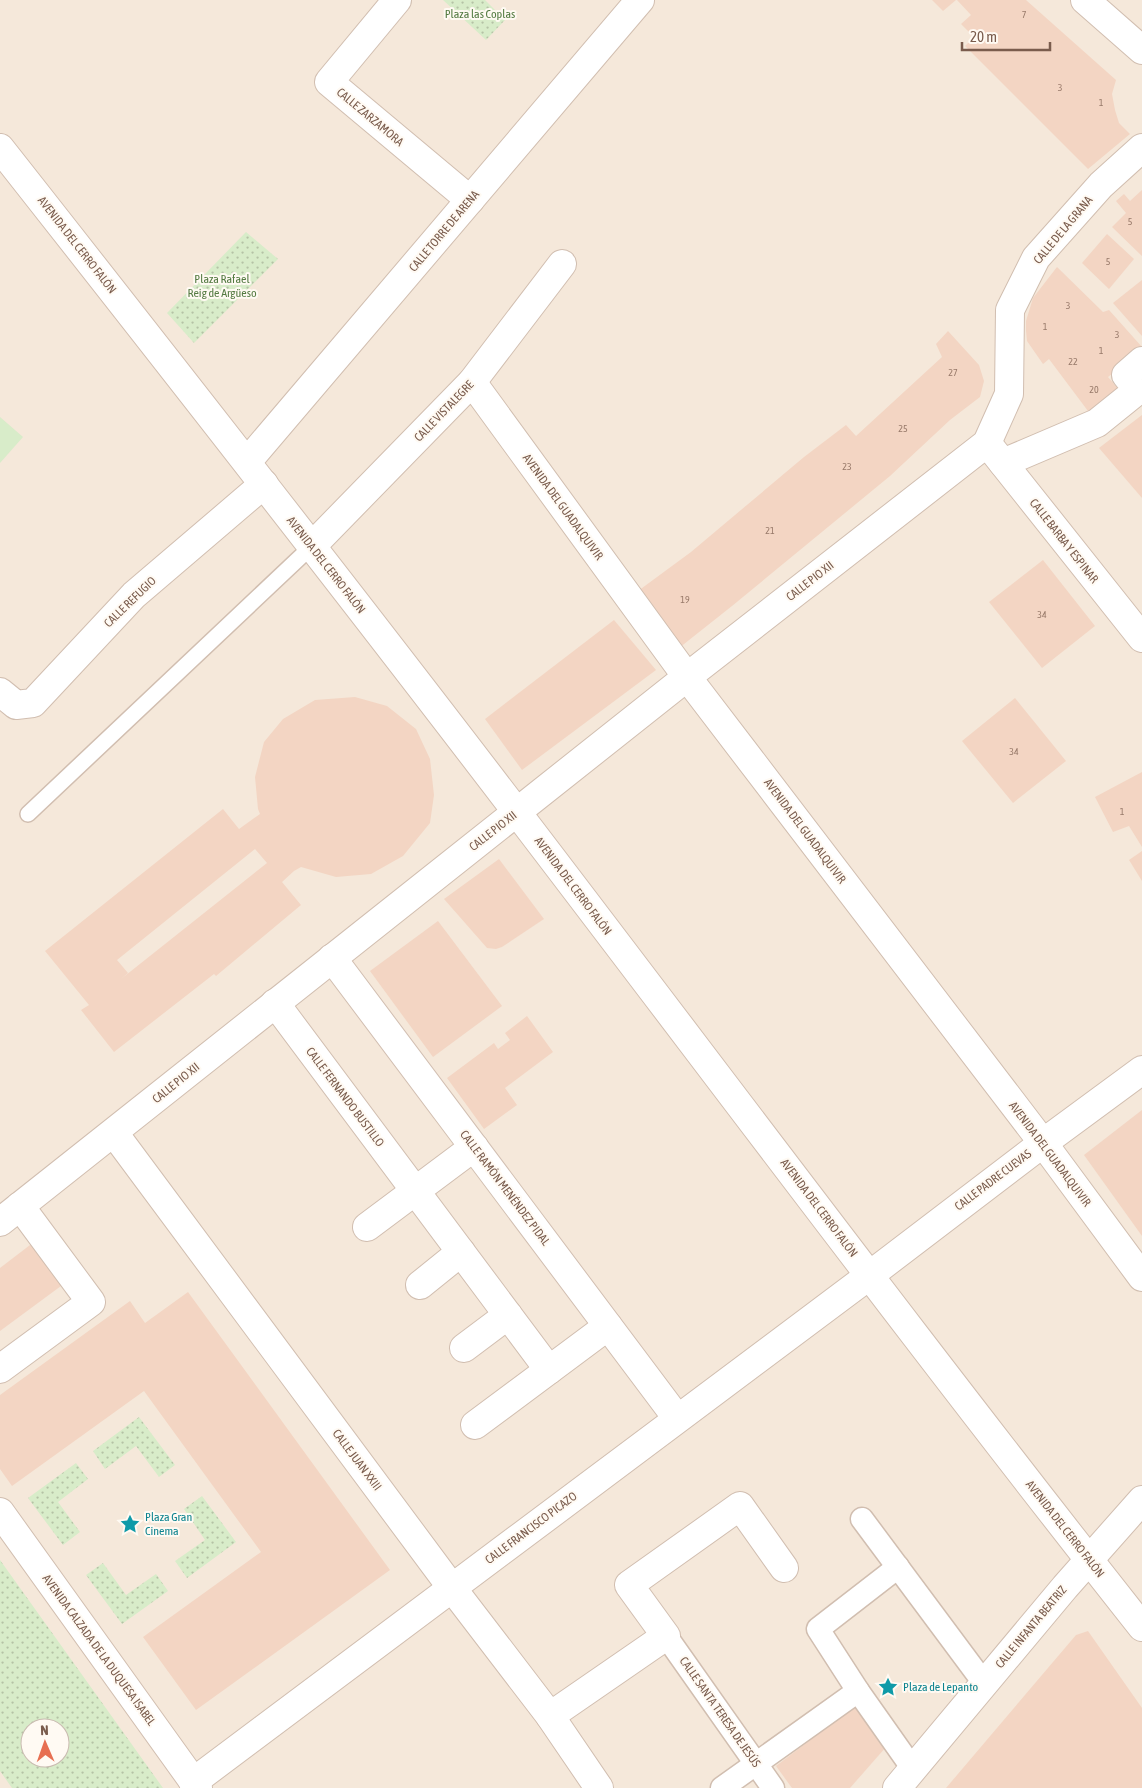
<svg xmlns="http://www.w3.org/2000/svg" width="1142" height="1788" font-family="'Asap Condensed',sans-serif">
  <defs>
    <pattern id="park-dots" width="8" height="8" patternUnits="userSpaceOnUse" patternTransform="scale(1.25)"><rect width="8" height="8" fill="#d8ecc9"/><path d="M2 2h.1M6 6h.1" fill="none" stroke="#b4c2a5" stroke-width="1.8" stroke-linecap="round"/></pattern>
  </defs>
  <rect width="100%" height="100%" fill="#fdf6ec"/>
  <path fill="#f5e8da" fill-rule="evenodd" d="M0 0H1142V1788H0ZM30 1728H60V1758H30Z"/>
  <g fill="url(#park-dots)" fill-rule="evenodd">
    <polygon points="443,0 485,0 505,20 486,40"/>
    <polygon points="246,232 278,259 194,343 167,313"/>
    <polygon points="139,1417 175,1465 159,1477 136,1446 105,1469 93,1451"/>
    <polygon points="76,1463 88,1479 58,1502 80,1532 63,1545 28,1498"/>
    <polygon points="202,1496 236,1542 187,1578 175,1561 205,1540 184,1509"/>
    <path d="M0 1560 163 1788H12L0 1771ZM30 1728H60V1758H30Z"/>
    <polygon points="103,1563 126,1595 156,1574 168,1591 122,1624 86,1575"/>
  </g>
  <polygon fill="#d8ecc9" points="0,417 23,437 0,463"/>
  <g fill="#f3d5c3" fill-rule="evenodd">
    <polygon points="932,0 956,0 943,11"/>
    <polygon points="957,0 1026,0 1116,80 1112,94 1115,110 1119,123 1130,134 1088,169 965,46 974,37 961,24 971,15"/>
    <polygon points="1142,190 1142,256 1112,227 1126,213 1116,201 1124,194 1130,201"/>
    <polygon points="1107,234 1134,259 1109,289 1082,263"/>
    <polygon points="1057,267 1103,312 1109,310 1142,347 1142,349 1108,377 1121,392 1091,415 1049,359 1043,364 1027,341 1026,331 1026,321 1033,298"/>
    <polygon points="1142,280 1142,336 1113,303"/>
    <polygon points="948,331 979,365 984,381 980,397 950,420 890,476 732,606 679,648 638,591 691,552 804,457 846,425 856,436 942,357 936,344"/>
    <polygon points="1142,415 1142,498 1099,448"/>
    <polygon points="1043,560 1095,626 1042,668 989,602"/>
    <polygon points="614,620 656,670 522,770 485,719"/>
    <path d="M355 697 387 706 416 729 430 759 434 795 430 823 403 856 371 874 336 877 301 867 294 871 282 882 301 905 216 976 214 974 114 1052 81 1010 89 1005 45 951 223 809 239 829 260 814 258 809 255 777 264 742 283 719 315 700ZM255 849 267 863 121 979 128 973 117 960Z"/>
    <polygon points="1015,698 1066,761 1013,803 962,741"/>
    <polygon points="1142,772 1142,847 1129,826 1113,832 1095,797"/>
    <polygon points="1142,851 1142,881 1129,860"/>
    <polygon points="499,859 544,919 502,947 496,949 487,948 444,899"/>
    <polygon points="438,921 502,1006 433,1057 370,971"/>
    <polygon points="527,1016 553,1052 505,1088 517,1105 484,1129 447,1078 494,1043 498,1049 510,1040 505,1033"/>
    <polygon points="1142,1110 1142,1236 1084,1155"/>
    <polygon points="34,1242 65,1283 0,1331 0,1268"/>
    <polygon points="188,1292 390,1570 196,1710 143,1637 261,1552 144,1391 12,1486 0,1469 0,1395 130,1301 145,1323"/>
    <polygon points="1088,1631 1142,1708 1142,1788 946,1788 1076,1635"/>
    <polygon points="855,1706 886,1747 850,1788 792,1788 776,1766"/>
  </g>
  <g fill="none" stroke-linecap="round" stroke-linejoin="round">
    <defs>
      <polyline id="service" points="28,814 312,546"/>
      <g id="pedestrian">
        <polyline points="862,1519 984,1683"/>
        <polyline points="898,1567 818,1629 858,1691 913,1769"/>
        <polyline points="666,1636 773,1788"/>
        <polyline points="722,1788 858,1691"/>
      </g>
      <g id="minor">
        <polyline points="397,0 329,82 470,200"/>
        <polyline points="1085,0 1142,50"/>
        <polyline points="472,382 562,264"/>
        <polyline points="987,443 1142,638"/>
        <polyline points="1003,463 1097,423 1138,390 1126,375 1142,361"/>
        <polyline points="0,692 16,705 33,703 134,595 264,484"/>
        <polyline points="332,958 677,1418"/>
        <polyline points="275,1003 549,1370"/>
        <polyline points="114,1133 452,1588 550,1716 599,1788"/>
        <polyline points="0,1222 687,677 987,443 1009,394 1010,310 1036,258 1101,185 1142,148"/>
        <polyline points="367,1227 474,1147"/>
        <polyline points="420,1285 461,1252"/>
        <polyline points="464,1348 508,1315"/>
        <polyline points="0,1369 91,1302 20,1206"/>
        <polyline points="475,1425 608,1326"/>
        <polyline points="550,1716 666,1636 629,1585 740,1506 784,1568"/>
        <polyline points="193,1782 870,1275 1043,1143 1142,1070"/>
      </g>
      <g id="tertiary">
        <path d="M0 148C174 369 348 591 519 815 726 1086 930 1359 1142 1627"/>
        <polyline points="247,462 640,0"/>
        <polyline points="312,546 472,382 687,677 1043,1143 1142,1277"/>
        <polyline points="0,1512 198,1788"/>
        <polyline points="897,1788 1065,1587 1142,1500"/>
      </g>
    </defs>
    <use href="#service" stroke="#d1beb0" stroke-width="18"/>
    <use href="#pedestrian" stroke="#d1beb0" stroke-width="25"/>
    <use href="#minor" stroke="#d1beb0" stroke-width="30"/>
    <use href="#tertiary" stroke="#d1beb0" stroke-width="30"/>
    <use href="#service" stroke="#fff" stroke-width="15"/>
    <use href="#pedestrian" stroke="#fff" stroke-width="22"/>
    <use href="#minor" stroke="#fff" stroke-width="28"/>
    <use href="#tertiary" stroke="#fff" stroke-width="28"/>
  </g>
  <defs>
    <symbol id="sight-bare" viewBox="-9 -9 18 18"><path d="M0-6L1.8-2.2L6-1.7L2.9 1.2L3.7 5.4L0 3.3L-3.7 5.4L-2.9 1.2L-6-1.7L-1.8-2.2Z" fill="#0f9aa8" stroke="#fffaf3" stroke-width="2.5" paint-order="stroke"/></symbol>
  </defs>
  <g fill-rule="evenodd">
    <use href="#sight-bare" x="116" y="1510" width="28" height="28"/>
    <use href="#sight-bare" x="874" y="1673" width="28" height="28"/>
  </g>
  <g text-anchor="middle" stroke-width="4" stroke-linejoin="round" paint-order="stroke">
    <g font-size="10" fill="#987a6a">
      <text x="1024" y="18">7</text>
      <text x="1060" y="91">3</text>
      <text x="1101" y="106">1</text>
      <text x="1130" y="225">5</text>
      <text x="1108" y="265">5</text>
      <text x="1068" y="309">3</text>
      <text x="1045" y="330">1</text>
      <text x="1117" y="338">3</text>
      <text x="1101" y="354">1</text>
      <text x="1073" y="365">22</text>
      <text x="953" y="376">27</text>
      <text x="1094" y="393">20</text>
      <text x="903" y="432">25</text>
      <text x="847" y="470">23</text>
      <text x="770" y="534">21</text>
      <text x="685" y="603">19</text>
      <text x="1042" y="618">34</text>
      <text x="1014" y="755">34</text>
      <text x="1122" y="815">1</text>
    </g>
    <g font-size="12" fill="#537a41" stroke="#fffaf3">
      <text x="480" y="18">Plaza las Coplas</text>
      <text x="222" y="283">Plaza Rafael<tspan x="222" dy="14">Reig de Argüeso</tspan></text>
    </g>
    <g font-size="12" fill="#7a5c4d" stroke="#fffaf3">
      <text transform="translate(370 117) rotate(40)" y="4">CALLE ZARZAMORA</text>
      <text transform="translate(1063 230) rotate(-50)" y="4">CALLE DE LA GRANA</text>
      <text transform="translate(444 231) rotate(-50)" y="4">CALLE TORRE DE ARENA</text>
      <text transform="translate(77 245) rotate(52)" y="4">AVENIDA DEL CERRO FALÓN</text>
      <text transform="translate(444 411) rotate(-46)" y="4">CALLE VISTALEGRE</text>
      <text transform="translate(563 507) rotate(54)" y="4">AVENIDA DEL GUADALQUIVIR</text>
      <text transform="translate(1064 541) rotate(52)" y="4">CALLE BARBA Y ESPINAR</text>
      <text transform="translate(326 565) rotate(52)" y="4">AVENIDA DEL CERRO FALÓN</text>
      <text transform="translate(810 581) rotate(-38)" y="4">CALLE PIO XII</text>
      <text transform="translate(130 602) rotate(-44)" y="4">CALLE REFUGIO</text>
      <text transform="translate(493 831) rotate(-38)" y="4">CALLE PIO XII</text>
      <text transform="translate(805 831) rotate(53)" y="4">AVENIDA DEL GUADALQUIVIR</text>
      <text transform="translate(573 886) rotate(53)" y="4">AVENIDA DEL CERRO FALÓN</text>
      <text transform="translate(176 1083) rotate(-39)" y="4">CALLE PIO XII</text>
      <text transform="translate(345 1097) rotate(53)" y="4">CALLE FERNANDO BUSTILLO</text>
      <text transform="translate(1050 1154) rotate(53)" y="4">AVENIDA DEL GUADALQUIVIR</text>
      <text transform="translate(993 1180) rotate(-37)" y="4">CALLE PADRE CUEVAS</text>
      <text transform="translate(505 1188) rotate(53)" y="4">CALLE RAMÓN MENÉNDEZ PIDAL</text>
      <text transform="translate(819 1208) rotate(53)" y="4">AVENIDA DEL CERRO FALÓN</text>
      <text transform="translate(357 1460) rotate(53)" y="4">CALLE JUAN XXIII</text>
      <text transform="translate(531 1528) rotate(-37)" y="4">CALLE FRANCISCO PICAZO</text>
      <text transform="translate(1065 1529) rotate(52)" y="4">AVENIDA DEL CERRO FALÓN</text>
      <text transform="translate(1031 1627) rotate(-50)" y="4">CALLE INFANTA BEATRIZ</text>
      <text transform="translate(99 1650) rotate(54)" y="4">AVENIDA CALZADA DE LA DUQUESA ISABEL</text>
      <text transform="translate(720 1712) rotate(55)" y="4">CALLE SANTA TERESA DE JESÚS</text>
    </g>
    <g font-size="12" fill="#0d838f" stroke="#fffaf3" text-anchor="start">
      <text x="145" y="1521">Plaza Gran<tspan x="145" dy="14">Cinema</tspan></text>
      <text x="903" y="1691">Plaza de Lepanto</text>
    </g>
  </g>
  <g transform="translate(45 1743) rotate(358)"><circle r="24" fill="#fffaf3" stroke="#cabbb1"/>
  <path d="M0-4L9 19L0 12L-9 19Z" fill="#e76f51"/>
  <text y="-8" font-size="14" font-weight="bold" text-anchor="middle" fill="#7a5c4d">N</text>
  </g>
  <path d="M962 42v8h88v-8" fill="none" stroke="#7a5c4d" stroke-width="2.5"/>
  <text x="970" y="42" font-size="15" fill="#7a5c4d" stroke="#fffaf3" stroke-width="4" paint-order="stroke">20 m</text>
</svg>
